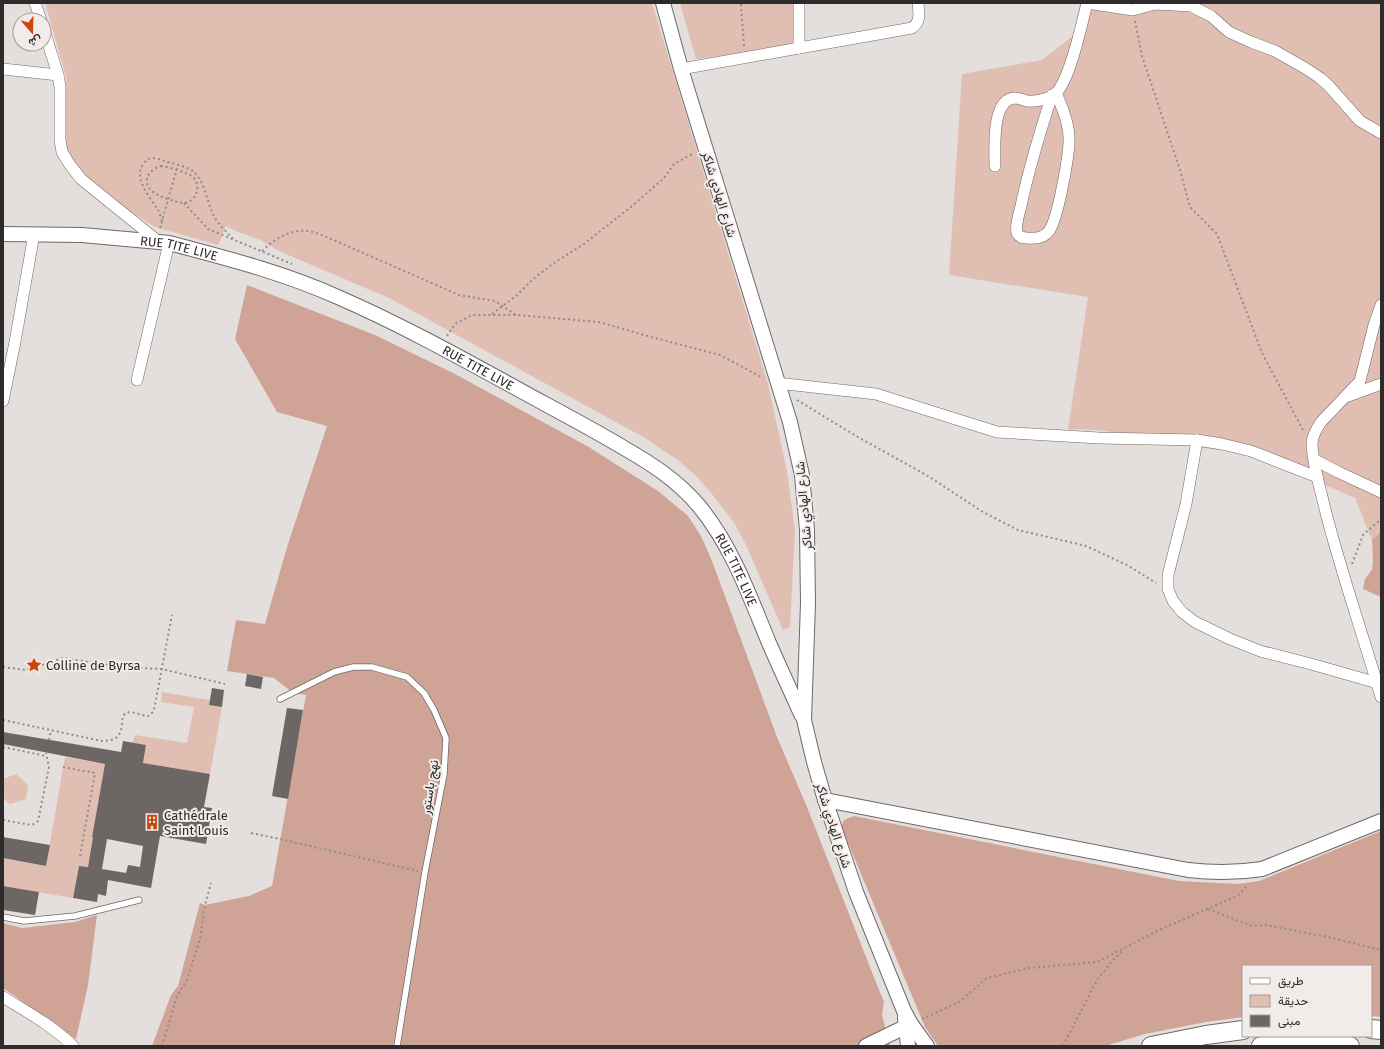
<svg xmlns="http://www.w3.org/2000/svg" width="1384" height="1049" font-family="'Fira Sans',Vazirmatn,sans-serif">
  <rect width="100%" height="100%" fill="#e4dedc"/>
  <g fill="#e1beb2">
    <polygon points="45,3 652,3 768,384 787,471 795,531 790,627 783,630 746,545 735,524 712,494 696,476 679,461 645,438 389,298 281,252 260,240 238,232 226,226 218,245 155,227 101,193 80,174 66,150 66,77"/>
    <polygon points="680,3 793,3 793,46 696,59"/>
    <polygon points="1080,3 1381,3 1381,532 1372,540 1355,498 1298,473 1240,452 1203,448 1100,430 1068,429 1088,297 949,275 962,74 1042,60 1074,35"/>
    <polygon points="162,692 210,700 209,705 222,707 210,774 143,763 146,745 133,743 135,735 187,743 194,707 161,702"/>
    <polygon points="65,757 105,764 92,836 93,837 88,867 79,866 73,898 3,886 3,858 46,866"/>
    <polygon points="16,774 28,785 26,799 10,804 3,798 3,779"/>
  </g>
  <g fill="#cfa496">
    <polygon points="247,285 375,335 455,374 587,446 658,491 688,516 701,536 712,561 777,737 807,807 877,985 884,1002 882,1015 890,1046 152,1046 171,995 178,986 200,903 205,905 249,896 272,886 306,695 293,693 274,678 227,671 236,620 265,624 288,544 327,426 277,412 235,339"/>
    <polygon points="1381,532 1381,597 1363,589 1365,579 1372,570 1373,562 1372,540"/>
    <polygon points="854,816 1179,881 1237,884 1259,881 1381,831 1381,1017 1371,1016 1371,966 1243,966 1243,1017 1206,1022 1145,1034 1105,1046 938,1046 925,1027 841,826 844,820"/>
    <polygon points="97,915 88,985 76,1039 3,988 3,923 22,928 75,922"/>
  </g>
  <g fill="#6c6765" fill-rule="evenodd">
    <polygon points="247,674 263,677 261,689 245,686"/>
    <polygon points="212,688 224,690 222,707 209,705"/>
    <polygon points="287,708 303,710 288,799 272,796"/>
    <path d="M3 732 121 752 123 741 146 745 143 763 210 774 204 807 212 808 206 844 160 836 151 888 108 880 106 896 98 894 97 902 73 898 79 866 88 867 93 837H92L105 764 3 744ZM107 839 143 846 140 867 128 865 126 873 102 869Z"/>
    <polygon points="3,837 50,845 46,866 3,858"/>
    <polygon points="3,886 39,892 35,915 3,910"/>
  </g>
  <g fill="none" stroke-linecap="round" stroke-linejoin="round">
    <defs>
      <g id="service">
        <polyline points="280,699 334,672 353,667 372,667 407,677 424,693 434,710 446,738 444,774 425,872 397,1046"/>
        <polyline points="3,917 24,921 75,916 139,900"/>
      </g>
      <g id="minor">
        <polyline points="35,3 41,20"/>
        <polyline points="799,3 799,48"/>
        <polyline points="1087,3 1133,10 1155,4 1191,6 1211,16 1229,32 1251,42 1275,51 1305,68 1320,78 1328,85 1360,121 1381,133"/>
        <polyline points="44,30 58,75 60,87 60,140 62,152 70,165 81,179 159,242"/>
        <polyline points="3,69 58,75"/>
        <path d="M681 69 912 28C921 22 919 12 918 3"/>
        <path d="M1052 95C1040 132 1029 168 1021 206 1019 213 1015 227 1017 233 1019 237 1023 238 1027 238 1036 239 1044 238 1049 231 1058 219 1070 152 1069 136 1068 121 1062 107 1056 93"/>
        <path d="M995 166C995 149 991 99 1015 98 1019 98 1023 100 1027 101 1036 102 1049 99 1056 93 1070 80 1082 23 1087 3"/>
        <path d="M1381 305 1374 325 1360 381 1321 422C1317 428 1312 436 1312 444 1313 467 1321 491 1326 513 1342 575 1363 635 1381 697"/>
        <polyline points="137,380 169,243"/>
        <polyline points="777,383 876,394 997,432 1099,438 1197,440 1222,444 1251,451 1317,477"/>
        <polyline points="1348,396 1381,384"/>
        <polyline points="3,401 15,342 34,234"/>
        <polyline points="1197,440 1186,504 1168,575 1168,589 1173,601 1182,612 1195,622 1230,639 1260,651 1311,664 1381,684"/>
        <polyline points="1315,460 1338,472 1381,492"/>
        <path d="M3 997C27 1012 53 1026 73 1046"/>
      </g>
      <g id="tertiary">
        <polyline points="663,3 681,69 790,422 802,475 807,530 808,603 804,720 814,762 825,800 856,892 904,1011 911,1024 927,1046"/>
        <path id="s1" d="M3 234 82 235 159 242 169 243C226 258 285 273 340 298 411 329 479 368 547 405 573 419 599 433 624 448 652 464 678 481 699 506 732 546 750 597 769 643 780 668 791 692 802 716"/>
        <path d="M825 800 1188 870C1213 873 1237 873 1262 869L1381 821"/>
        <polyline points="905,1018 908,1046"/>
        <polyline points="866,1046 911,1024"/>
      </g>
      <g id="trunk">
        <polyline points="1371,1029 1381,1030"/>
        <polyline points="1151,1046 1206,1035 1243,1030"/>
        <polyline points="1261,1046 1323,1045 1350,1046"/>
      </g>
    </defs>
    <use href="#service" stroke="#6e6967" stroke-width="7"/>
    <use href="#minor" stroke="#6e6967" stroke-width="12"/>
    <use href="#tertiary" stroke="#6e6967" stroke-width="16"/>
    <use href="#trunk" stroke="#6e6967" stroke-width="20"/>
    <g stroke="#908c8b" stroke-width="2" stroke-dasharray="2 3" stroke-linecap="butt">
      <polyline points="741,4 744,46"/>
      <polyline points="1135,21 1142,56 1180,170 1190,207 1217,234 1262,353 1303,430"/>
      <path d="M161 166C169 167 186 172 193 177 202 186 196 202 184 203 177 203 157 196 152 191 141 182 149 169 161 166Z"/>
      <polyline points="184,203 208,229 292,264"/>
      <path d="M162 221C161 218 160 213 158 210 150 197 132 178 144 163 149 156 157 158 164 161 173 164 188 166 195 173 207 186 207 207 217 221 221 227 228 233 233 239"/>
      <polyline points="160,228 178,165"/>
      <path d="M262 251C274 239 291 229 308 231 315 232 323 236 329 238L459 295 495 301 516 315"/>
      <polyline points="492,314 516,296 533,279 554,263 584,244 632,206 664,178 674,164 694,153"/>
      <polyline points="447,336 455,324 472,315 517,315 599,322 651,337 720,355 763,378"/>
      <polyline points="797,400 856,436 928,476 983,512 1018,530 1086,546 1127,565 1156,583"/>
      <polyline points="1352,564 1363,535 1381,519"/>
      <polyline points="3,667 26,670 63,658 122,667 162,669 225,684"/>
      <path d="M3 720 102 741C130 741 117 719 126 713 131 710 142 716 148 716L153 712 154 710 172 615"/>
      <polyline points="49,740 51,730"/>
      <polyline points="3,747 46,756"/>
      <polyline points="63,767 95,773 80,856"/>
      <polyline points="3,820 31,825 34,824 38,821 49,767 46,753"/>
      <polyline points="251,833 280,839 418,871"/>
      <polyline points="1208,909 1252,926 1265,925 1328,937 1381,950"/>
      <polyline points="922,1019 959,1002 987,978 1029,968 1097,962 1159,930 1237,896 1248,885"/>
      <polyline points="162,1046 177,996 187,980 200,939 205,905 211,883"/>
      <polyline points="1063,1046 1097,980 1113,960 1124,949"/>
    </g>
    <use href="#service" stroke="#fff" stroke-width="5.5"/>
    <use href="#minor" stroke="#fff" stroke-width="11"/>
    <use href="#tertiary" stroke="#fff" stroke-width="14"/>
    <use href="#trunk" stroke="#fff" stroke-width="18"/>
  </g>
  <defs>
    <symbol id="sight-bare" viewBox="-9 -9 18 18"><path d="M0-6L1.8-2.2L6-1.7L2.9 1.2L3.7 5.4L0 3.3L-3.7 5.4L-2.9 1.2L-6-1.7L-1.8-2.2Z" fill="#cc4609" stroke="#f1ebea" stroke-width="2.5" paint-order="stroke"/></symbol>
    <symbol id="building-bare" viewBox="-9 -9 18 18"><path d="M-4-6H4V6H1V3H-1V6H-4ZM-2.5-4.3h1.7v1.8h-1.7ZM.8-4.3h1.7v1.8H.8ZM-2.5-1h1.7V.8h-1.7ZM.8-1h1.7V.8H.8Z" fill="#cc4609" stroke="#f1ebea" stroke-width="2.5" paint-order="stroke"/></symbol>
  </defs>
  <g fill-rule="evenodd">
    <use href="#sight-bare" x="23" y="654" width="22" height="22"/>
    <use href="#building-bare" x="141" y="811" width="22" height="22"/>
  </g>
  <g text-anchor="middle" stroke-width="4" stroke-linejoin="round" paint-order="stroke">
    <g font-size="13" fill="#2d2b2b" stroke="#f1ebea">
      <text transform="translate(720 194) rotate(73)" y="5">شارع الهادي شاكر</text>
      <text dy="5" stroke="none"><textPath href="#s1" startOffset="177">RUE TITE LIVE</textPath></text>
      <text dy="5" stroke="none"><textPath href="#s1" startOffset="501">RUE TITE LIVE</textPath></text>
      <text transform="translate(803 506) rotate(-95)" y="5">شارع الهادي شاكر</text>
      <text dy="5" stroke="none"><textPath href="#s1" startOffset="837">RUE TITE LIVE</textPath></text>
      <text transform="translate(429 787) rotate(-81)" y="5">نهج باستور</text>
      <text transform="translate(834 825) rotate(72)" y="5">شارع الهادي شاكر</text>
    </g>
    <g font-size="13" fill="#2d2b2b" stroke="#f1ebea" text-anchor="start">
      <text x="46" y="670">Colline de Byrsa</text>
      <text x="164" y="820">Cathédrale<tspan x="164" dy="15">Saint Louis</tspan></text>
    </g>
  </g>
  <rect width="1384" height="1049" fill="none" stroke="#2d2b2b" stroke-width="8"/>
  <rect x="1242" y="965" width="130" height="72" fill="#f1ebea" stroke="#a39e9e"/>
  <rect x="1250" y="978" width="20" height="6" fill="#ffffff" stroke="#a39e9e"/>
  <text x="1278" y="985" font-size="12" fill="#2d2b2b">طريق</text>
  <rect x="1250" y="995" width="20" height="12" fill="#e1beb2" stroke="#a39e9e"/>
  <text x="1278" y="1005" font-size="12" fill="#2d2b2b">حديقة</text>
  <rect x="1250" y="1015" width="20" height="12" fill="#6c6765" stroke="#a39e9e"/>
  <text x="1278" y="1025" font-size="12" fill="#2d2b2b">مبنى</text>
  <g transform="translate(32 32) rotate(160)"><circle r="19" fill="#f1ebea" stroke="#a39e9e"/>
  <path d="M0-3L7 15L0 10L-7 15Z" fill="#cc4609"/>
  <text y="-6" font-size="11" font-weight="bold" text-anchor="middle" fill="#2d2b2b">ش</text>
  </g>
</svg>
